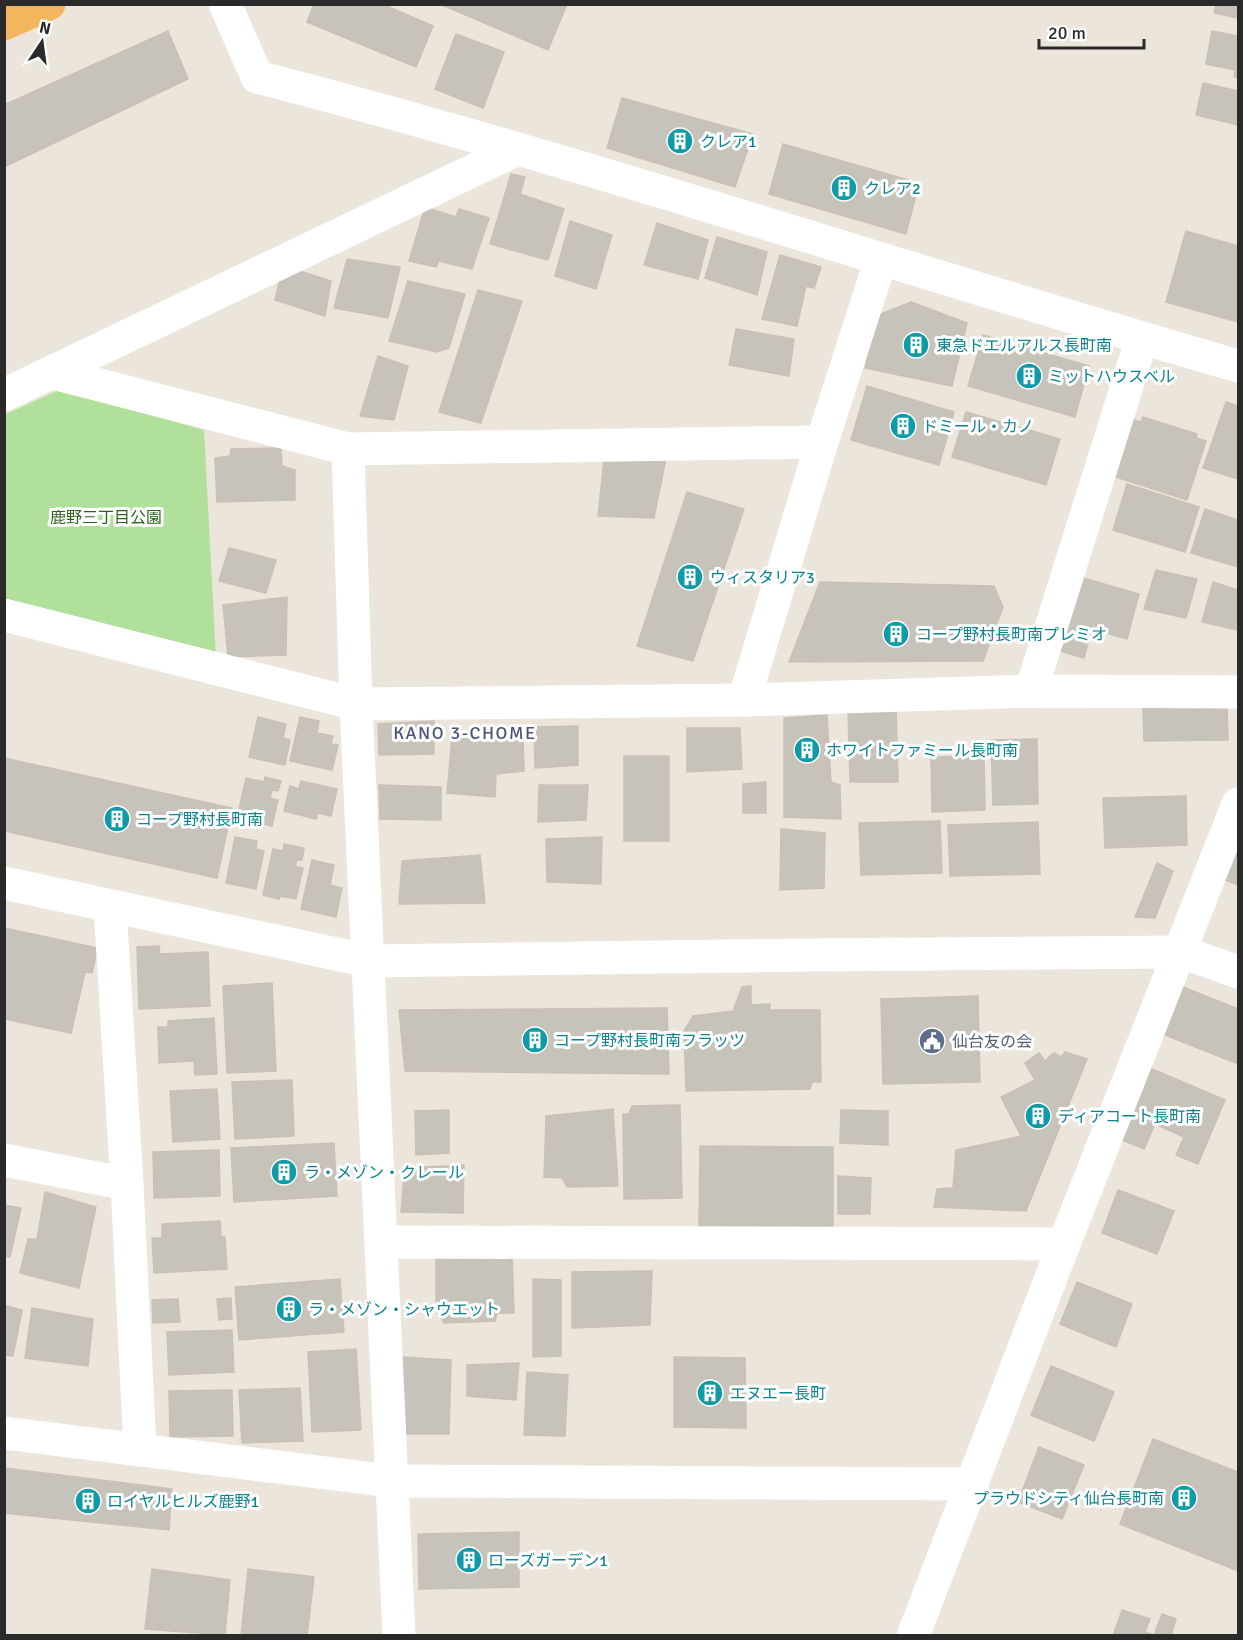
<svg xmlns="http://www.w3.org/2000/svg" width="1243" height="1640" font-family="Signika,'Noto Sans JP',sans-serif">
  <rect width="100%" height="100%" fill="#ebe5dc"/>
  <polygon fill="#b1e09b" points="59,390 204,430 216,658 5,604 4,415"/>
  <g fill="#c7c3bb" stroke="#c7c1b6" stroke-width="1.5">
    <polygon points="314,4 382,4 433,26 416,67 307,22"/>
    <polygon points="440,4 567,4 548,50"/>
    <polygon points="1216,4 1238,4 1238,18 1214,13"/>
    <polygon points="168,31 188,79 4,167 4,105"/>
    <polygon points="1212,31 1238,36 1238,78 1234,77 1235,70 1206,64"/>
    <polygon points="456,34 504,52 483,108 435,89"/>
    <polygon points="1203,83 1238,91 1238,125 1196,115"/>
    <polygon points="622,98 753,134 735,187 607,148"/>
    <polygon points="783,144 919,183 906,234 769,194"/>
    <polygon points="511,174 525,177 520,194 564,209 548,260 490,244"/>
    <polygon points="425,207 456,217 459,209 489,218 472,269 439,261 436,267 409,261"/>
    <polygon points="570,221 612,235 596,289 555,276"/>
    <polygon points="657,223 708,240 698,279 644,265"/>
    <polygon points="1186,231 1238,246 1238,322 1166,302"/>
    <polygon points="717,237 767,252 757,295 705,278"/>
    <polygon points="780,255 821,267 814,288 806,286 797,326 762,319"/>
    <polygon points="347,259 400,267 388,318 334,308"/>
    <polygon points="296,270 331,281 325,316 275,300 281,275"/>
    <polygon points="408,281 465,294 449,348 437,352 389,341"/>
    <polygon points="478,290 522,301 481,423 439,412"/>
    <polygon points="911,302 967,323 952,386 865,368 878,315"/>
    <polygon points="736,329 794,339 789,376 729,365"/>
    <polygon points="983,335 1089,366 1075,417 968,386"/>
    <polygon points="378,356 408,366 394,420 360,416"/>
    <polygon points="867,386 954,412 939,465 851,440"/>
    <polygon points="1226,402 1238,406 1238,479 1203,468"/>
    <polygon points="966,412 1060,439 1046,485 952,457"/>
    <polygon points="1143,417 1197,434 1196,438 1206,441 1187,500 1116,477 1134,420 1141,422"/>
    <polygon points="281,448 282,466 295,470 295,500 217,502 215,458 230,456 231,449"/>
    <polygon points="666,458 654,518 598,516 604,460"/>
    <polygon points="1127,484 1199,507 1185,552 1113,530"/>
    <polygon points="687,492 744,509 693,661 637,646"/>
    <polygon points="1205,509 1238,520 1238,567 1191,553"/>
    <polygon points="229,548 276,560 266,593 219,581"/>
    <polygon points="1156,570 1197,579 1186,618 1144,609"/>
    <polygon points="1080,577 1139,594 1127,639 1092,629 1084,658 1060,651"/>
    <polygon points="820,582 994,586 1003,607 983,661 789,662"/>
    <polygon points="1213,582 1238,590 1238,630 1202,622"/>
    <polygon points="287,597 286,655 228,657 223,605"/>
    <polygon points="1227,707 1228,740 1144,741 1143,709"/>
    <polygon points="896,709 898,782 850,782 848,710"/>
    <polygon points="827,715 831,782 840,785 841,819 784,817 784,718"/>
    <polygon points="258,717 286,724 283,738 290,740 285,765 249,757"/>
    <polygon points="300,717 319,721 317,733 333,736 331,744 338,745 332,770 290,761"/>
    <polygon points="434,721 434,754 379,755 378,724"/>
    <polygon points="578,726 578,765 535,768 534,727"/>
    <polygon points="687,728 740,728 742,769 687,772"/>
    <polygon points="452,738 523,739 524,771 496,774 495,797 447,793"/>
    <polygon points="1037,739 1038,804 993,805 991,740"/>
    <rect x="624" y="756" width="45" height="85"/>
    <polygon points="984,756 985,810 932,812 931,757"/>
    <polygon points="4,758 232,808 217,878 4,831"/>
    <polygon points="265,777 281,781 278,791 272,790 270,798 278,800 272,826 237,818 246,778 264,782"/>
    <polygon points="301,781 337,789 331,816 318,813 316,819 284,811 290,786 299,789"/>
    <polygon points="766,782 766,813 743,813 743,784"/>
    <polygon points="379,785 441,787 441,820 380,819"/>
    <polygon points="539,785 588,785 586,820 538,822"/>
    <polygon points="1186,796 1187,845 1105,848 1103,798"/>
    <polygon points="940,821 942,873 861,875 859,823"/>
    <polygon points="1038,822 1040,874 950,876 948,825"/>
    <polygon points="781,829 825,833 824,888 780,890"/>
    <polygon points="235,837 257,841 256,849 264,851 256,889 226,883"/>
    <polygon points="602,837 601,884 547,882 546,839"/>
    <polygon points="1238,843 1238,885 1225,880"/>
    <polygon points="284,844 304,848 302,860 297,860 295,866 303,868 296,899 280,896 279,899 263,895 273,849 283,851"/>
    <polygon points="480,855 485,903 399,904 402,861"/>
    <polygon points="312,860 334,865 330,885 342,888 336,917 301,909"/>
    <polygon points="1157,863 1173,871 1155,918 1135,917"/>
    <polygon points="4,928 98,948 92,973 85,972 71,1033 4,1019"/>
    <polygon points="159,946 160,954 208,952 210,1006 139,1009 137,947"/>
    <polygon points="272,983 276,1071 227,1073 223,986"/>
    <polygon points="751,986 751,1005 770,1004 770,1010 820,1010 821,1082 812,1082 810,1089 686,1091 684,1031 693,1016 733,1011 742,987"/>
    <polygon points="1183,987 1238,1009 1238,1064 1165,1035"/>
    <polygon points="978,996 980,1082 883,1084 881,999"/>
    <polygon points="667,1008 669,1074 405,1071 399,1010"/>
    <polygon points="214,1018 217,1074 195,1075 194,1061 159,1063 158,1027 168,1027 168,1021"/>
    <polygon points="1065,1052 1087,1059 1026,1211 934,1207 937,1189 953,1188 956,1150 1021,1136 1001,1097 1035,1080 1025,1063 1039,1053 1045,1061 1054,1053 1061,1057"/>
    <polygon points="1145,1066 1225,1100 1198,1164 1176,1155 1184,1137 1155,1124 1144,1149 1115,1137"/>
    <polygon points="292,1080 294,1136 235,1139 232,1082"/>
    <polygon points="217,1089 220,1139 173,1142 170,1091"/>
    <polygon points="680,1105 682,1198 624,1199 623,1114 629,1114 632,1106"/>
    <polygon points="613,1109 618,1186 567,1187 562,1178 544,1177 546,1116"/>
    <polygon points="449,1110 449,1153 416,1155 415,1111"/>
    <polygon points="841,1110 888,1111 888,1145 840,1143"/>
    <polygon points="334,1143 337,1196 234,1202 231,1148"/>
    <polygon points="700,1146 833,1147 833,1227 699,1226"/>
    <polygon points="219,1150 220,1196 154,1198 153,1152"/>
    <polygon points="464,1165 463,1213 401,1212 405,1168"/>
    <polygon points="838,1176 871,1178 870,1214 838,1214"/>
    <polygon points="1118,1190 1174,1211 1157,1254 1102,1233"/>
    <polygon points="45,1192 96,1207 79,1288 20,1273 28,1239 37,1239"/>
    <polygon points="4,1205 21,1208 10,1257 4,1255"/>
    <polygon points="220,1221 221,1237 225,1237 227,1269 154,1273 152,1238 162,1238 162,1224"/>
    <polygon points="436,1255 512,1257 514,1313 497,1313 495,1321 444,1323 436,1311"/>
    <polygon points="652,1271 650,1325 572,1328 572,1272"/>
    <polygon points="340,1279 344,1332 239,1340 235,1287"/>
    <polygon points="533,1279 561,1280 561,1356 533,1357"/>
    <polygon points="1077,1282 1132,1304 1116,1347 1060,1324"/>
    <polygon points="231,1298 232,1319 219,1320 217,1299"/>
    <polygon points="178,1299 180,1322 153,1323 152,1300"/>
    <polygon points="4,1305 22,1310 13,1356 4,1355"/>
    <polygon points="32,1308 93,1319 88,1366 25,1358"/>
    <polygon points="232,1330 234,1372 169,1375 167,1332"/>
    <polygon points="356,1349 361,1430 312,1432 308,1352"/>
    <polygon points="402,1357 451,1360 449,1434 399,1434"/>
    <polygon points="674,1357 745,1358 746,1428 674,1427"/>
    <polygon points="519,1363 516,1400 467,1396 467,1365"/>
    <polygon points="1051,1366 1114,1392 1094,1441 1031,1415"/>
    <polygon points="527,1372 568,1375 565,1436 524,1435"/>
    <polygon points="300,1388 303,1441 242,1443 239,1390"/>
    <polygon points="232,1390 233,1436 170,1437 169,1391"/>
    <polygon points="1153,1439 1238,1472 1238,1571 1120,1524"/>
    <polygon points="1039,1447 1084,1465 1062,1519 1018,1502"/>
    <polygon points="4,1468 172,1489 169,1530 4,1513"/>
    <polygon points="519,1532 519,1587 419,1589 418,1534"/>
    <polygon points="152,1569 230,1580 225,1635 145,1629"/>
    <polygon points="248,1569 314,1577 307,1636 241,1636"/>
    <polygon points="1122,1610 1150,1619 1145,1632 1154,1635 1162,1614 1176,1619 1171,1636 1113,1636"/>
  </g>
  <g fill="none" stroke-linecap="round" stroke-linejoin="round">
    <g stroke="#fff" stroke-width="33">
      <path d="M225 4 257 77C587 162 911 272 1238 366"/>
      <polyline points="53,373 348,449 822,442"/>
      <polyline points="4,395 518,149"/>
      <polyline points="348,449 356,704 399,1636"/>
      <polyline points="4,615 356,704 744,700 1031,691 1238,692"/>
      <polyline points="1031,691 1142,338"/>
      <polyline points="744,700 822,442 881,259"/>
      <polyline points="4,883 369,961 810,955 1181,952 1238,972"/>
      <polyline points="110,907 127,1184 140,1449"/>
      <polyline points="4,1160 127,1184"/>
      <polyline points="381,1242 1064,1244"/>
      <polyline points="4,1433 391,1481 973,1484"/>
      <polyline points="913,1636 1064,1244 1238,804"/>
    </g>
    <polyline stroke="#f2b75e" stroke-width="33" points="4,24 49,4"/>
  </g>
  <defs>
    <symbol id="building-disc" viewBox="-11 -11 22 22"><circle r="9.5" fill="#0f9aa8" stroke="#fff"/><path d="M-4-6H4V6H1V3H-1V6H-4ZM-2.5-4.3h1.7v1.8h-1.7ZM.8-4.3h1.7v1.8H.8ZM-2.5-1h1.7V.8h-1.7ZM.8-1h1.7V.8H.8Z" fill="#fff"/></symbol>
    <symbol id="civic-disc" viewBox="-11 -11 22 22"><circle r="9.5" fill="#5c6f8a" stroke="#fff"/><path d="M-.6-6.5H3V-4.5H.6V-3L4-1V1h2V6H-6V1h2V-1L-.6-3ZM-1.2 2.5V6h2.4V2.5Z" fill="#fff"/></symbol>
  </defs>
  <g fill-rule="evenodd">
    <use href="#building-disc" x="665" y="126" width="30" height="30"/>
    <use href="#building-disc" x="829" y="173" width="30" height="30"/>
    <use href="#building-disc" x="901" y="330" width="30" height="30"/>
    <use href="#building-disc" x="1014" y="361" width="30" height="30"/>
    <use href="#building-disc" x="888" y="411" width="30" height="30"/>
    <use href="#building-disc" x="675" y="562" width="30" height="30"/>
    <use href="#building-disc" x="881" y="619" width="30" height="30"/>
    <use href="#building-disc" x="792" y="735" width="30" height="30"/>
    <use href="#building-disc" x="102" y="804" width="30" height="30"/>
    <use href="#building-disc" x="520" y="1025" width="30" height="30"/>
    <use href="#civic-disc" x="917" y="1026" width="30" height="30"/>
    <use href="#building-disc" x="1023" y="1101" width="30" height="30"/>
    <use href="#building-disc" x="269" y="1157" width="30" height="30"/>
    <use href="#building-disc" x="274" y="1294" width="30" height="30"/>
    <use href="#building-disc" x="695" y="1378" width="30" height="30"/>
    <use href="#building-disc" x="1169" y="1483" width="30" height="30"/>
    <use href="#building-disc" x="73" y="1486" width="30" height="30"/>
    <use href="#building-disc" x="454" y="1545" width="30" height="30"/>
  </g>
  <g text-anchor="middle" stroke-width="6" stroke-linejoin="round" paint-order="stroke">
    <g font-size="16" fill="#0d838f" stroke="#fff" text-anchor="start">
      <text x="700" y="147">クレア1</text>
      <text x="864" y="194">クレア2</text>
      <text x="936" y="351">東急ドエルアルス長町南</text>
      <text x="1048" y="382">ミットハウスベル</text>
      <text x="922" y="432">ドミール・カノ</text>
      <text x="710" y="583">ウィスタリア3</text>
      <text x="916" y="640">コープ野村長町南プレミオ</text>
      <text x="826" y="756">ホワイトファミール長町南</text>
      <text x="136" y="825">コープ野村長町南</text>
      <text x="554" y="1046">コープ野村長町南フラッツ</text>
      <text x="1058" y="1122">ディアコート長町南</text>
      <text x="304" y="1178">ラ・メゾン・クレール</text>
      <text x="308" y="1315">ラ・メゾン・シャウエット</text>
      <text x="730" y="1399">エヌエー長町</text>
      <text x="1164" y="1504" text-anchor="end">プラウドシティ仙台長町南</text>
      <text x="107" y="1507">ロイヤルヒルズ鹿野1</text>
      <text x="488" y="1566">ローズガーデン1</text>
    </g>
    <g font-size="16" fill="#2a641d" stroke="#fff">
      <text x="106" y="523">鹿野三丁目公園</text>
    </g>
    <g font-size="16" fill="#4e5e75" stroke="#fff" text-anchor="start">
      <text x="952" y="1047">仙台友の会</text>
    </g>
    <g font-size="18" letter-spacing="1.5" fill="#4c5379" stroke="#fff">
      <text x="465" y="739">KANO 3-CHOME</text>
    </g>
  </g>
  <rect width="1243" height="1640" fill="none" stroke="#2a2a2a" stroke-width="12"/>
  <g transform="translate(42 42) rotate(13)" stroke="#ffffff" stroke-width="4.5" paint-order="stroke">
  <path d="M0-4.5L10 22L0 15L-10 22Z" fill="#2a2a2a"/>
  <text y="-9" font-size="16" font-weight="bold" text-anchor="middle" fill="#2a2a2a">N</text>
  </g>
  <path d="M1039 39v9h105v-9" fill="none" stroke="#2a2a2a" stroke-width="3"/>
  <text x="1048" y="39" font-size="18" fill="#2a2a2a" stroke="#ffffff" stroke-width="4.5" paint-order="stroke">20 m</text>
</svg>
